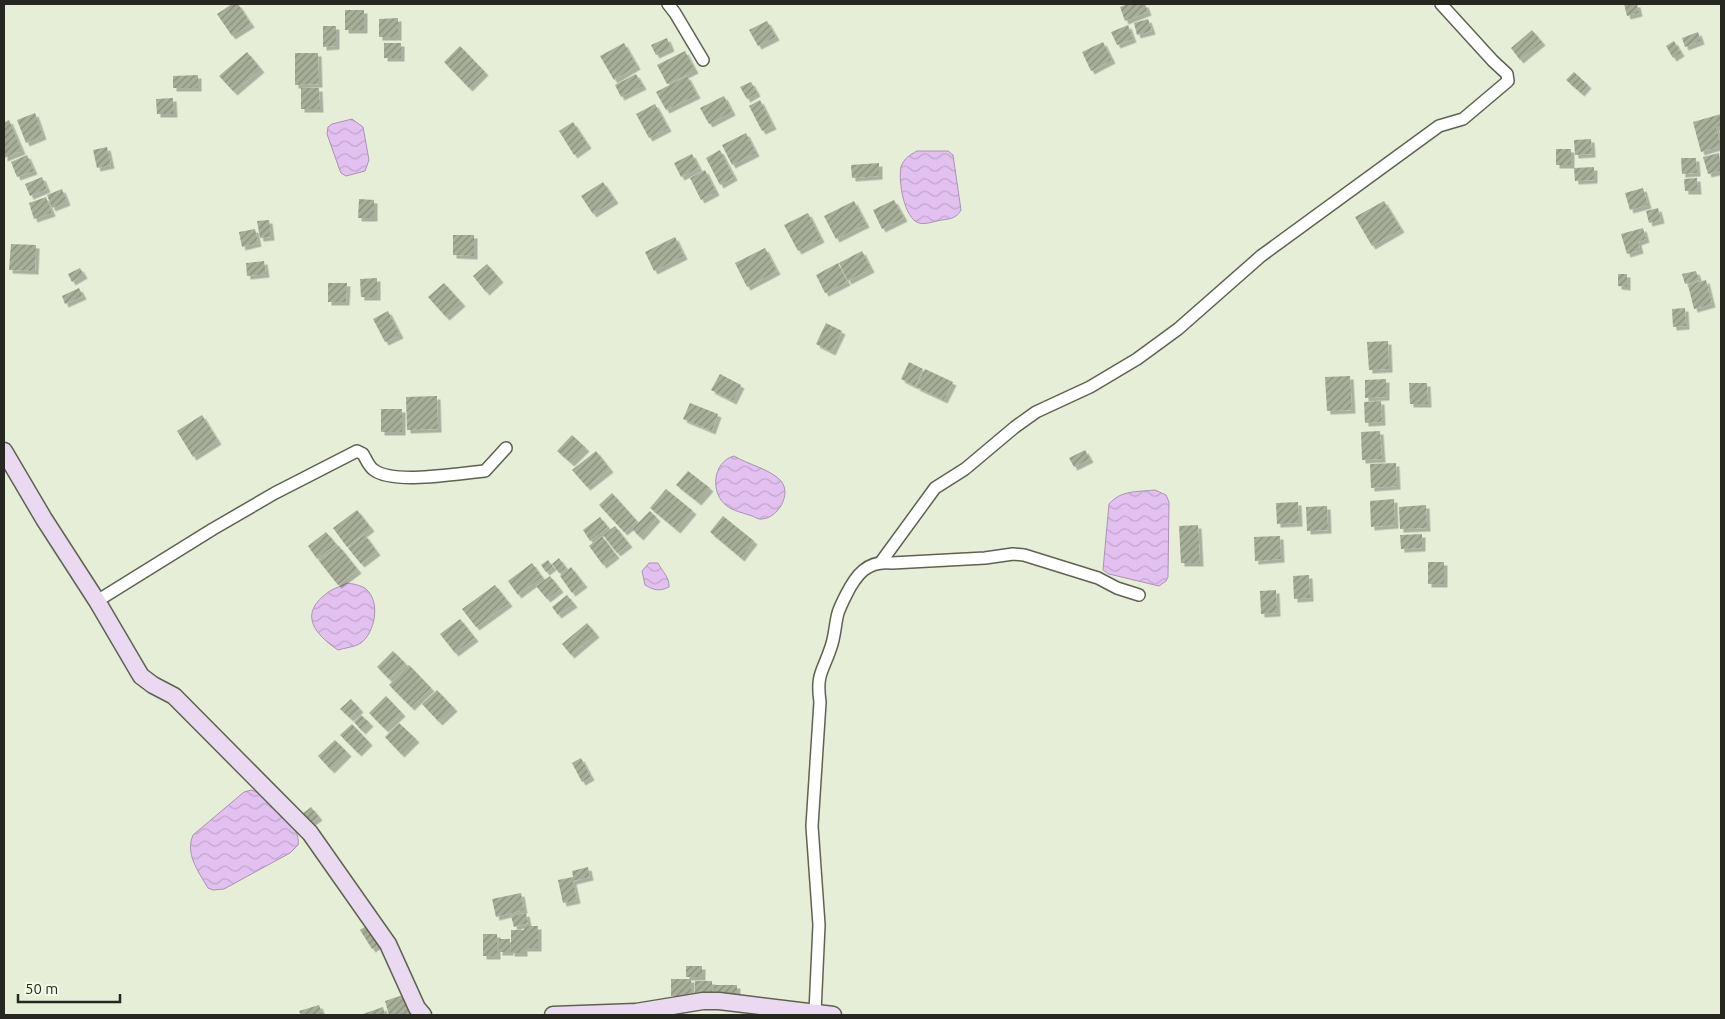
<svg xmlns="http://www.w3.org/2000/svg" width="1725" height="1019" font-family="Ubuntu,sans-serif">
  <defs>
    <pattern id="water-waves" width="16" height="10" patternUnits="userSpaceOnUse" patternTransform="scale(1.25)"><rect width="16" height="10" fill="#e2c1f0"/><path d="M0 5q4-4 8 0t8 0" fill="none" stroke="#c2a6ce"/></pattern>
    <pattern id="building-hatch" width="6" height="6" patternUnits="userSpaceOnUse" patternTransform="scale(1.25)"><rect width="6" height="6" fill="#a7af99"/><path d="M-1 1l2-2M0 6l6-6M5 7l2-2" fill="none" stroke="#888e7c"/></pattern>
    <filter id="shadow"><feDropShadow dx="3.5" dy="3.5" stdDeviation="0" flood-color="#0004"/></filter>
  </defs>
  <rect width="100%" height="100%" fill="#e6eed7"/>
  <g fill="url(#water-waves)" stroke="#aa93b2">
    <polygon points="352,119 363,127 369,160 365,171 346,176 341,173 339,168 327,134 328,127 332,124"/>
    <path d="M917 151H948L953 155 961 210C957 218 950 219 942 220 935 221 925 225 919 223 904 219 898 180 901 167 904 158 910 155 917 151Z"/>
    <path d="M734 456C747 464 772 470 781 481 792 494 778 518 762 519 759 520 755 517 752 516 744 513 733 511 727 506 710 494 712 462 734 456Z"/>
    <path d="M1155 490 1166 495 1169 502 1168 577 1166 581 1159 586 1109 574 1103 570 1109 504C1121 490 1137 492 1155 490Z"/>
    <path d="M649 563H658C662 571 670 578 669 587 659 592 654 590 645 585L642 571Z"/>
    <path d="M347 583C353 584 361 585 366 589 381 602 375 632 361 643 355 647 344 648 338 650 316 635 298 615 326 594 331 589 340 587 347 583Z"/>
    <path d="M251 790C268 795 302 826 298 845L290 853 224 889 213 890 208 888C198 871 185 854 193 835L244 792Z"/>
  </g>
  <g fill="url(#building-hatch)" filter="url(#shadow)">
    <polygon points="232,4 238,4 251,24 232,36 217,14"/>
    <polygon points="1128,4 1145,4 1148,12 1125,21 1120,7"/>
    <polygon points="1624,4 1637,4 1639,13 1627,16"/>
    <rect x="345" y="10" width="19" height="20"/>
    <polygon points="398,18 398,37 379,37 379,19"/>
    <polygon points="1148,19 1152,31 1137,35 1134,23"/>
    <polygon points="767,21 776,37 758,46 749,30"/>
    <polygon points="1128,25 1133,39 1117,45 1111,32"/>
    <polygon points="323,26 336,26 336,46 323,47"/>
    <polygon points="1532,30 1542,42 1520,60 1511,48"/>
    <polygon points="1698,32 1701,41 1685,47 1682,38"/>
    <polygon points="667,38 671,48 656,55 651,45"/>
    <polygon points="1674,41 1681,53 1673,58 1666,46"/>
    <polygon points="1103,42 1112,60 1091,71 1082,52"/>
    <rect x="384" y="43" width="17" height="15"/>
    <polygon points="624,43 637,66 614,80 600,56"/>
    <polygon points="460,46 485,72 469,88 444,62"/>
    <polygon points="685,51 695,70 667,84 657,65"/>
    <polygon points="247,52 261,69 234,92 219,76"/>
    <polygon points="295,53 318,53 319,84 295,85"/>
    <polygon points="1574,72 1588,85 1581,93 1566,80"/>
    <polygon points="636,74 643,86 621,97 615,85"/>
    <polygon points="198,75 198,88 173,88 173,76"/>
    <polygon points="687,76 697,95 666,110 656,92"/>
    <polygon points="751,82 757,93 747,99 740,87"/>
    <polygon points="301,88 319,88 320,109 301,109"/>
    <polygon points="724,96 732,112 709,124 700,108"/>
    <polygon points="173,98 174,114 157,114 156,99"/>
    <polygon points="760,100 773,126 762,131 749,106"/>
    <polygon points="655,104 668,128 649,138 636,114"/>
    <polygon points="35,113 43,136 26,143 17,120"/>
    <polygon points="1721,114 1721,126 1716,127 1721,146 1701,152 1693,122"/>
    <polygon points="9,120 22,151 4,158 4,123"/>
    <polygon points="573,122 588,145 574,155 559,131"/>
    <polygon points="746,133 756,153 732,165 722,145"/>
    <polygon points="1591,139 1592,154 1575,155 1574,140"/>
    <polygon points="107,147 111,165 97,168 93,150"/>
    <rect x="1556" y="149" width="15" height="16"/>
    <polygon points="720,150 734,177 720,185 706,158"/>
    <polygon points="1719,153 1721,171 1708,174 1703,157"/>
    <polygon points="692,154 699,168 681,177 674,163"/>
    <polygon points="27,155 34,171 17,177 11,162"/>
    <polygon points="1681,158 1696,158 1697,173 1682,174"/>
    <polygon points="879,163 879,176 852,178 851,165"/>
    <polygon points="1594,167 1594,180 1575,181 1574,168"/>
    <polygon points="705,170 716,192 701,200 690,178"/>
    <polygon points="42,177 47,189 30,196 25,184"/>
    <polygon points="1697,178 1698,191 1685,191 1684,179"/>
    <polygon points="603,182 615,200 593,214 581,196"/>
    <polygon points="1643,188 1648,205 1630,210 1625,193"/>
    <polygon points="62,189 67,202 52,208 47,195"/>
    <polygon points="46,197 52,213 34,219 29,203"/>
    <polygon points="359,199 374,200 374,218 358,218"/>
    <polygon points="894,200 904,218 882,229 873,210"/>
    <polygon points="854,201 866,224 836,239 824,216"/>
    <polygon points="1384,201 1401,229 1372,246 1355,217"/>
    <polygon points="1658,208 1661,220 1649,223 1646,211"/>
    <polygon points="808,213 821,239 798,251 784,225"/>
    <polygon points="269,220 271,237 260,238 257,221"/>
    <polygon points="1643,228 1646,239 1638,242 1640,250 1627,254 1621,234"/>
    <polygon points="255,229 258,243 242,247 239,232"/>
    <polygon points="453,235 474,235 474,256 453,255"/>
    <polygon points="675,237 684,256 654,271 645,252"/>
    <polygon points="11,244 36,245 35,271 9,270"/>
    <polygon points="765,248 777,271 747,287 735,263"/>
    <polygon points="862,251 871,269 848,281 839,263"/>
    <polygon points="264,261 266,274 247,276 246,263"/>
    <polygon points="838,263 847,282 825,293 816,275"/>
    <polygon points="487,264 500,279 486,292 473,276"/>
    <polygon points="80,268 84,275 72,282 68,274"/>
    <polygon points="1696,271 1699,280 1685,284 1682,274"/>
    <polygon points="1618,274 1627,274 1627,287 1618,286"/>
    <polygon points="377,278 377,297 361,297 360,279"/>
    <polygon points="1706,280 1712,304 1694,309 1688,285"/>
    <polygon points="328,283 347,283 346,302 328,302"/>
    <polygon points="444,283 462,303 446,317 428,297"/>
    <polygon points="79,288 83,296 65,304 62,296"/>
    <polygon points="1685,308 1686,326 1673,327 1672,309"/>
    <polygon points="388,311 400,335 385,342 373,319"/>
    <polygon points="826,323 842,331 832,352 816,344"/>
    <polygon points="1388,341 1389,369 1369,370 1367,342"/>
    <polygon points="909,362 923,369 915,386 901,379"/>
    <polygon points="925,369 953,382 944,400 916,387"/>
    <polygon points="720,374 741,385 733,401 711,390"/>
    <polygon points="1350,376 1352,410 1327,411 1325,377"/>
    <polygon points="1386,379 1386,397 1365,398 1365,380"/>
    <polygon points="1409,383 1427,383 1428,404 1410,404"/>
    <polygon points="437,396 438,429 407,430 406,397"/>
    <polygon points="1381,401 1382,422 1365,423 1364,402"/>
    <polygon points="690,403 718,414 712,431 683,419"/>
    <rect x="381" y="409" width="21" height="23"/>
    <polygon points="202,415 218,441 193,457 177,431"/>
    <polygon points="1380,431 1382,459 1362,460 1361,432"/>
    <polygon points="572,435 586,448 571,463 557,451"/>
    <polygon points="1085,450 1090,459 1074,467 1069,458"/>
    <polygon points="596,451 610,469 587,487 572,470"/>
    <polygon points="1396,463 1397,486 1371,488 1370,464"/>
    <polygon points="688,471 710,488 698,502 676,485"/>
    <polygon points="666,489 693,511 677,530 650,508"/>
    <polygon points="612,493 637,521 624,532 599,505"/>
    <polygon points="1394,499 1395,525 1371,527 1370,501"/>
    <polygon points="1298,502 1299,523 1277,524 1276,503"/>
    <polygon points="1426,505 1427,528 1400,529 1399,507"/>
    <polygon points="1327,506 1328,530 1307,531 1306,507"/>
    <polygon points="357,510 371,528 347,547 333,528"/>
    <polygon points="650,511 657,518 640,537 632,529"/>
    <polygon points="723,516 754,541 741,558 710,532"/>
    <polygon points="600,517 608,527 590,541 583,530"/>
    <polygon points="1198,525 1200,563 1181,563 1179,526"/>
    <polygon points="615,526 629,544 617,553 603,535"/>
    <polygon points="326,532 336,544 317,559 308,546"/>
    <polygon points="1422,534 1422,548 1401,549 1400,535"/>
    <polygon points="365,535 377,552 361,564 348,548"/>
    <polygon points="602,536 616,555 603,565 589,546"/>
    <polygon points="1280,536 1281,559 1255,561 1254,537"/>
    <polygon points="339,546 358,570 338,585 319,561"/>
    <polygon points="559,558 566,568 559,573 552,564"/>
    <polygon points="548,560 553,567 546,572 541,565"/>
    <rect x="1428" y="562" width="16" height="22"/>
    <polygon points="532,563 542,577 518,595 508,581"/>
    <polygon points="571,567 584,584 572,593 560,576"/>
    <polygon points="1309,575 1310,598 1294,599 1293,576"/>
    <polygon points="550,576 560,589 547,599 536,586"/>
    <polygon points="495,585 509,603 476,627 462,609"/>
    <polygon points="1276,590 1277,613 1261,614 1260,591"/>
    <polygon points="567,595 574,604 558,615 552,607"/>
    <polygon points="460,619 475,638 455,653 440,634"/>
    <polygon points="587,623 596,634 571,655 562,644"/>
    <polygon points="393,651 406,664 389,679 377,667"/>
    <polygon points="409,665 431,688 411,707 389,685"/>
    <polygon points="437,690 454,708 439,722 422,704"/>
    <polygon points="386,696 402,713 385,729 369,713"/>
    <polygon points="351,699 360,709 350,718 340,709"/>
    <polygon points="361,715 370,723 362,731 354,722"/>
    <polygon points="399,723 416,739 401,754 385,737"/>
    <polygon points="352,724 369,742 358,753 340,735"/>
    <polygon points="335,740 348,753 331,770 318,756"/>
    <polygon points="581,758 591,777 582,782 572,763"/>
    <polygon points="311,807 319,817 308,825 301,815"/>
    <polygon points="588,867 590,877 573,881 577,900 563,903 558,880 573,877 572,871"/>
    <polygon points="521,893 524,910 496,917 492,899"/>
    <polygon points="526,913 528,923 514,927 511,916"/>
    <polygon points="370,924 381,943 372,949 360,930"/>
    <polygon points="524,926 538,926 538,948 524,948 524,953 511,953 511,930 524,930"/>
    <rect x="483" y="934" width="14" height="22"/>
    <rect x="499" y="939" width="11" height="13"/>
    <rect x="686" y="966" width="16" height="11"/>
    <rect x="671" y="979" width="20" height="17"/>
    <rect x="695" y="981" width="17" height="13"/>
    <rect x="714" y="985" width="23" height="10"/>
    <polygon points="403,995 409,1014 389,1015 385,1001"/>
    <polygon points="319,1005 323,1015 301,1015 299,1011"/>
    <polygon points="383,1007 385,1015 360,1015"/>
  </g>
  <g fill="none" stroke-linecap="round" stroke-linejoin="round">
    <defs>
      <g id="street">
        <polyline points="668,4 675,13 703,60"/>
        <polyline points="881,562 935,488 965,469 1015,427 1036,412 1090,387 1137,359 1178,329 1261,256 1439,126 1463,119 1508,81 1507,74 1493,61 1441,4"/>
        <path d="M97 601 213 529 275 493 357 451 363 454C366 459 369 467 374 470 394 485 460 473 485 471L506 448"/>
        <path d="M815 1012 819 925 812 826 820 702C816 673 823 672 831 647 835 636 835 624 838 613 840 607 843 601 846 595 856 575 867 560 892 563L985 558 1013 554 1024 555 1098 578 1117 588 1139 595"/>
      </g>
      <g id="secondary">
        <polyline points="4,451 44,519 97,601 141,676 153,685 174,696 310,833 388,944 417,1008 423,1015"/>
        <polyline points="553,1015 636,1012 703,1001 719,1001 833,1015"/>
      </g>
    </defs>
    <use href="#street" stroke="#5d6350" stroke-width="14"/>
    <use href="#secondary" stroke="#5d6350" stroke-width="19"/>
    <use href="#street" stroke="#fff" stroke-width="11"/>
    <use href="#secondary" stroke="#eadaf1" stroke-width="16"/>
  </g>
  <rect width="1725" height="1019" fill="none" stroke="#262820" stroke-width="10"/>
  <path d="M18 994v8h102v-8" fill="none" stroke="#262820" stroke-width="2.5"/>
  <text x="25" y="994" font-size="15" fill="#262820" stroke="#f3fbe5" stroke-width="4" paint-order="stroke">50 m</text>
</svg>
